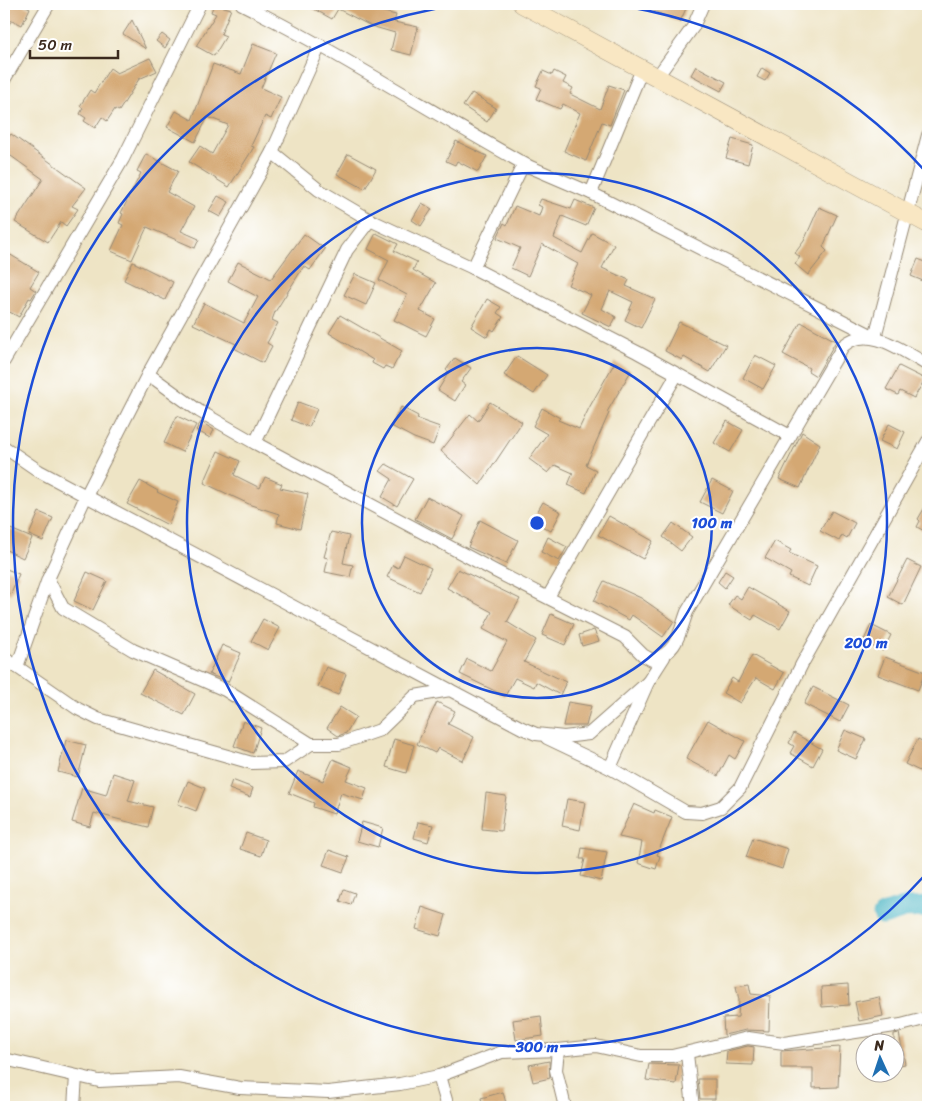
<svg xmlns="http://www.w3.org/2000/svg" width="932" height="1111" font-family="Sriracha,sans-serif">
  <rect width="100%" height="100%" fill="#fff"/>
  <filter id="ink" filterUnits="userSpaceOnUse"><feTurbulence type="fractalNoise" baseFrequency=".02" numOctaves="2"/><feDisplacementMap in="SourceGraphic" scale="10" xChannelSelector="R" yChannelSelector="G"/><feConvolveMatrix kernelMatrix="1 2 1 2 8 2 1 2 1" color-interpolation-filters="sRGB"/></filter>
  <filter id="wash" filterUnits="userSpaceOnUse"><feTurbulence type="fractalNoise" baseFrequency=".0096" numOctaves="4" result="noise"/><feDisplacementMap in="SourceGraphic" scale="20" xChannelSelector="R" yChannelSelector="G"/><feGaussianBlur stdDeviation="1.12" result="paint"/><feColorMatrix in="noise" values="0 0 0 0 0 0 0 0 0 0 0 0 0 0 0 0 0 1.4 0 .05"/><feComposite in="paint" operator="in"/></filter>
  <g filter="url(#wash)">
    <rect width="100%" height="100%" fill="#eee4c5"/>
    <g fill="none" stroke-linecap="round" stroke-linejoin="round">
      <polyline stroke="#45b2c1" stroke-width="21" points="883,915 904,908 928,907"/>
    </g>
    <g id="blocks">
      <g fill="#d4a873">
        <polygon points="4,4 21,4 30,8 22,25 12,20 4,32"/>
        <polygon points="214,4 231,9 221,34 226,36 214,56 196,46 216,14 211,12"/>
        <polygon points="305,4 370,4 368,8 396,15 394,22 418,27 411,55 391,50 395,33 371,26 338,9 332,19"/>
        <polygon points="637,4 688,4 680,22"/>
        <polygon points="132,20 146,49 123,34"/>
        <polygon points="162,34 170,40 165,48 156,41"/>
        <polygon points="253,44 276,53 261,88 281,97 271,119 265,116 251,146 254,147 229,187 189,162 200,146 212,154 228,125 208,117 195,142 167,127 176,111 192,120 213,64 241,74"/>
        <polygon points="150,58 157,71 139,79 119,111 115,109 107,121 102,117 95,128 84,121 86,118 80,114 83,108 80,106 90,90 94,93 110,68 117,73"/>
        <polygon points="696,66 726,82 721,91 691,75"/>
        <polygon points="762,68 770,73 765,81 757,77"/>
        <polygon points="543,71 552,75 554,71 566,77 563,83 573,88 570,94 600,109 609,85 624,90 610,125 602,122 586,161 564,151 580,113 563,104 560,109 536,99 541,88 536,86"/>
        <polygon points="472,93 496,108 487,122 463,106"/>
        <polygon points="11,134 86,188 72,206 78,209 66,226 61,222 48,242 15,222 43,179 4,151 4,143"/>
        <polygon points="732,139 753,145 748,164 726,158"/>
        <polygon points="456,141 487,156 478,172 457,161 455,165 446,161"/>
        <polygon points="146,154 178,171 167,192 194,207 181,231 199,239 195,248 147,227 132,260 111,251 123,225 119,223 123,214 121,213 141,173 137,171"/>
        <polygon points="348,154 376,169 365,189 337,174"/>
        <polygon points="218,196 229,202 220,217 209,211"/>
        <polygon points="541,199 571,209 575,200 594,208 586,226 562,216 554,238 582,253 592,233 614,245 602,268 629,280 626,286 655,299 641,328 625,320 633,302 610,291 602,309 616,317 611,327 582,313 591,295 568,285 578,264 542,244 528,276 511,268 520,248 497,238 504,223 507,225 515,206 539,216 542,207 538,205"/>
        <polygon points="422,203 432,209 421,226 412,220"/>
        <polygon points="819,207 837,215 823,247 827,251 808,275 795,264 800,257 795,253 804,241"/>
        <polygon points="376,233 398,244 394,251 417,262 413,270 436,283 420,311 435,319 426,336 394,320 407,295 379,280 389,260 368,249"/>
        <polygon points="304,234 325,249 310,270 304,266 275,312 272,320 278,323 267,343 272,346 263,363 234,348 236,344 193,324 204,303 244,323 258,297 228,281 238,262 271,279"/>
        <polygon points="4,251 39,272 30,287 36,291 31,299 29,298 19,317 4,309"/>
        <polygon points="918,259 928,263 928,283 911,276"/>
        <polygon points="133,262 173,282 165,300 124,280"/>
        <polygon points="355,274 376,283 366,305 344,295"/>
        <polygon points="487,299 501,307 497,313 503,317 494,331 491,329 487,337 471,327"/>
        <polygon points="340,315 402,351 392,369 385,366 383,369 372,363 373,360 329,333"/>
        <polygon points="679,322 726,345 710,372 684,357 682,360 665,351"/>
        <polygon points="801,322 836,341 816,376 808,371 809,368 783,354"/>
        <polygon points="755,355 776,366 763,389 743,378"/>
        <polygon points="517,356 547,375 534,394 504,375"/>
        <polygon points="455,358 471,368 461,382 465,385 455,401 438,390 449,372 446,370"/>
        <polygon points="615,362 631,371 607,412 609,413 586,465 596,470 586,493 568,485 573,473 555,465 548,473 529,459 547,434 533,426 542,408 560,418 558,420 579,429 589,408"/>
        <polygon points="899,366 925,379 914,398 900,391 898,395 886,389"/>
        <polygon points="298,402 317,409 309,427 291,420"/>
        <polygon points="490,402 522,422 480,485 441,451 470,414 478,421"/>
        <polygon points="401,407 418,416 417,419 440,427 433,445 414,438 391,426"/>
        <polygon points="177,416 196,425 182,452 164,443"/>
        <polygon points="727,421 743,430 730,452 714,443"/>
        <polygon points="201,422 214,430 210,438 196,430"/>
        <polygon points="889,424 905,432 897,449 880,441"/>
        <polygon points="802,432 820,444 800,488 779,479"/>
        <polygon points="218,451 240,461 234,475 260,488 265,477 282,484 280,488 308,494 300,529 277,523 279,514 251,505 204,483"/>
        <polygon points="386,464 413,479 397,506 382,497 392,479 380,471"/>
        <polygon points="712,480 733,491 722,513 700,502"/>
        <polygon points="140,481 158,491 157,492 178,502 168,525 127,504"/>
        <polygon points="427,497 464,516 452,539 415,519"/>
        <polygon points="543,502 561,512 551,531 532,521"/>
        <polygon points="928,502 928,533 917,527 920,521 918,519"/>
        <polygon points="832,511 855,523 847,538 842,535 839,541 820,531"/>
        <polygon points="39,512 53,518 43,541 29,535"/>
        <polygon points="609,516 653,541 643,559 598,535"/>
        <polygon points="480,520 518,540 506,564 468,547"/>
        <polygon points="673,523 692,537 681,551 663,537"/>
        <polygon points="8,528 32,538 23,558 4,549 4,538"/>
        <polygon points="331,532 349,536 343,563 353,565 350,577 325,572 328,558 324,557"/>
        <polygon points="548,537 567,547 559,561 541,552"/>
        <polygon points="775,541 791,550 789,553 817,566 808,586 789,577 791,573 765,558"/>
        <polygon points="404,555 431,568 420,592 387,577 393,565 398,568"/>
        <polygon points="907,560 921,567 903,605 888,597"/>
        <polygon points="4,568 19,574 11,594 4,591"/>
        <polygon points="458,569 520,599 507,622 536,640 524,662 566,682 560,695 536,682 534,687 515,678 505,696 460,674 467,659 491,671 507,642 483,629 492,612 447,588"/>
        <polygon points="725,571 733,576 725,588 718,582"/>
        <polygon points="87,572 107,581 93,610 74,601"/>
        <polygon points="604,581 641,598 674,621 663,637 632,615 629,620 594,601"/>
        <polygon points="748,587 790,611 780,629 755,615 752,620 728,605 735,595 741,599"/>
        <polygon points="551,614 574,624 565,645 542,635"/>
        <polygon points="263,619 280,628 268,650 251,641"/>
        <polygon points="871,625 891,635 883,651 863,642"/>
        <polygon points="594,630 599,641 582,646 579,635"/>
        <polygon points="222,645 241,653 228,682 209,674"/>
        <polygon points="752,655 784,673 775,689 756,678 740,703 723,693 732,678 738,682"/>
        <polygon points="885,657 925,672 918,690 878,675"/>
        <polygon points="326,667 346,674 338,695 318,687"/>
        <polygon points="153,670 195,694 184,715 140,693"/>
        <polygon points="813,687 849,705 840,722 804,704"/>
        <polygon points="437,702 455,711 448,724 474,737 463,761 438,748 435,753 417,744"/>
        <polygon points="568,702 591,706 586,726 563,726"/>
        <polygon points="340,707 356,717 346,733 338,736 327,728"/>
        <polygon points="708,720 745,741 735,759 729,755 718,776 686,759"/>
        <polygon points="243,721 261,728 253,753 234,746"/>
        <polygon points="845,730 866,739 856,759 836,750"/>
        <polygon points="794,733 822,749 813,766 790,753 794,746 789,743"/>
        <polygon points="394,739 414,745 406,773 386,767"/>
        <polygon points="918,739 928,744 928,775 905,764"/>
        <polygon points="66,740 86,745 78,777 58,772"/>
        <polygon points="333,759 352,767 346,780 367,788 363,800 341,793 334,814 313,807 314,803 289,793 298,771 323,781"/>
        <polygon points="113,773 135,780 128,801 153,807 148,827 94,813 90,827 72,822 82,788 106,795"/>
        <polygon points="232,780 253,788 250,797 229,789"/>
        <polygon points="188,781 205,788 196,811 178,804"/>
        <polygon points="486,793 506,796 501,831 482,829"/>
        <polygon points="567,799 585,802 580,830 562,826"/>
        <polygon points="634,804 654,813 655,810 672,817 657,855 660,856 656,869 638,863 642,842 619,837"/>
        <polygon points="362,822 383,828 378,847 357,841"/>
        <polygon points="418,822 433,825 428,842 414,838"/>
        <polygon points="246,833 266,840 261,856 240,849"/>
        <polygon points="753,838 788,849 782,869 746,857"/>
        <polygon points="582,848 607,852 601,881 581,876 585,859 580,859"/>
        <polygon points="329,850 349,857 343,872 323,865"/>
        <polygon points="344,889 355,893 351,905 340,901"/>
        <polygon points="422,907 446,915 440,936 416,929"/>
        <polygon points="749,984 751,994 770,996 769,1031 746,1030 724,1035 723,1018 738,1017 739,1000 736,986"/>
        <polygon points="848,985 849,1005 822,1007 821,987"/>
        <polygon points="879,997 883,1016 859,1021 855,1002"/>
        <polygon points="541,1016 543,1036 516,1040 513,1020"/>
        <polygon points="899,1033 905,1064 894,1066 894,1034"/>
        <polygon points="748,1046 754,1047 753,1065 726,1064 727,1051"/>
        <polygon points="840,1047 838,1087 813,1088 813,1068 781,1068 781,1051"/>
        <polygon points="549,1061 550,1078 533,1082 529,1065"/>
        <polygon points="649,1064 679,1065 676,1084 646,1080"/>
        <polygon points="698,1079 715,1079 715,1099 700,1099"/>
        <polygon points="503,1092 507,1107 483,1107 481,1098"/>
      </g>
    </g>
  </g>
  <g filter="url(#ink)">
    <use href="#blocks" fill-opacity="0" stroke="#948772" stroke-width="1"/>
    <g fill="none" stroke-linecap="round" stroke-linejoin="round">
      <defs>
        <g id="street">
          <path d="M242 4C340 53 432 113 528 166"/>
          <polyline points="657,77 693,27 703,4"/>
          <polyline points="4,80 49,4"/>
          <polyline points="272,152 319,190 370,220"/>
          <polyline points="591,193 642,69"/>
          <polyline points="473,268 521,169 528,166 591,193 875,337 928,135"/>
          <polyline points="4,361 123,159 200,4"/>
          <polyline points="148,374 199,411 255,443 347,250 370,220 473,268 637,352 790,436"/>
          <path d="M255 443 495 571 625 637 643 655 652 660C677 653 679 634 687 612L843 346C868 323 904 352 928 365"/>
          <polyline points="4,447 39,471 450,690"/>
          <polyline points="48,579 63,608 133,650 225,690 311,744"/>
          <polyline points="548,597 677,374"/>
          <polyline points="664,657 648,682 610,768 686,812 702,813 721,807 740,788 802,664 928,441"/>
          <polyline points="4,658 78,709 98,719 252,763 284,762 311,744 339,744 380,730 415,696 450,690 522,728 536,734 564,737 589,734 648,682"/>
          <polyline points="17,667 48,579 86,496 148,374 272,152 320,45"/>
          <polyline points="547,738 610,768"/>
          <polyline points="687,1054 693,1107"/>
          <polyline points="4,1059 99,1081 179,1077 240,1088 328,1092 400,1084 439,1076 502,1052 558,1050"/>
          <polyline points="439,1076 448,1107"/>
          <polyline points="74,1107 76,1076"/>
          <polyline points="565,1107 556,1070 558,1050 596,1046 641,1056 672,1056 748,1038 784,1043 901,1025 928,1018"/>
        </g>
        <polyline id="secondary" points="522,4 928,224"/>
      </defs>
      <use href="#street" stroke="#948772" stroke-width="14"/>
      <use href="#secondary" stroke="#948772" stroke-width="19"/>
      <use href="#street" stroke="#fff" stroke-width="12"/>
      <use href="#secondary" stroke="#f9e7c3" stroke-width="18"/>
    </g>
  </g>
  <g fill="none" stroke="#1d4ed8" stroke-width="2.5">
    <circle cx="537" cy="523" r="175"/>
    <circle cx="537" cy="523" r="350"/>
    <path d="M926 874A524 524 0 1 1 464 4M610 4A524 524 0 0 1 926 172"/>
  </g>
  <circle cx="537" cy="523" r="8" fill="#1d4ed8" stroke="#fff" stroke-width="2.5"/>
  <g font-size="15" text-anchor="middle" font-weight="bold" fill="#1d4ed8" stroke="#fff" stroke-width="4" stroke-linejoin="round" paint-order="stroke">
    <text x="712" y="528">100 m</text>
    <text x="866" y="648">200 m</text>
    <text x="537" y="1052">300 m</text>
  </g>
  <rect width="932" height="1111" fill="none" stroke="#fff" stroke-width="20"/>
  <g transform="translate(880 1058) rotate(357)"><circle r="24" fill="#ffffff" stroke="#b1aaa5"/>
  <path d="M0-4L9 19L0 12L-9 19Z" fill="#1f6fb2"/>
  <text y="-8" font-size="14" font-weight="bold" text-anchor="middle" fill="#3b2a1e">N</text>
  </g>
  <path d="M30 50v8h88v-8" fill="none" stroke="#3b2a1e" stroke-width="2.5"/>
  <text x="38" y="50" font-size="15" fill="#3b2a1e" stroke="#ffffff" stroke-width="4" paint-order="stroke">50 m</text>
</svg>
